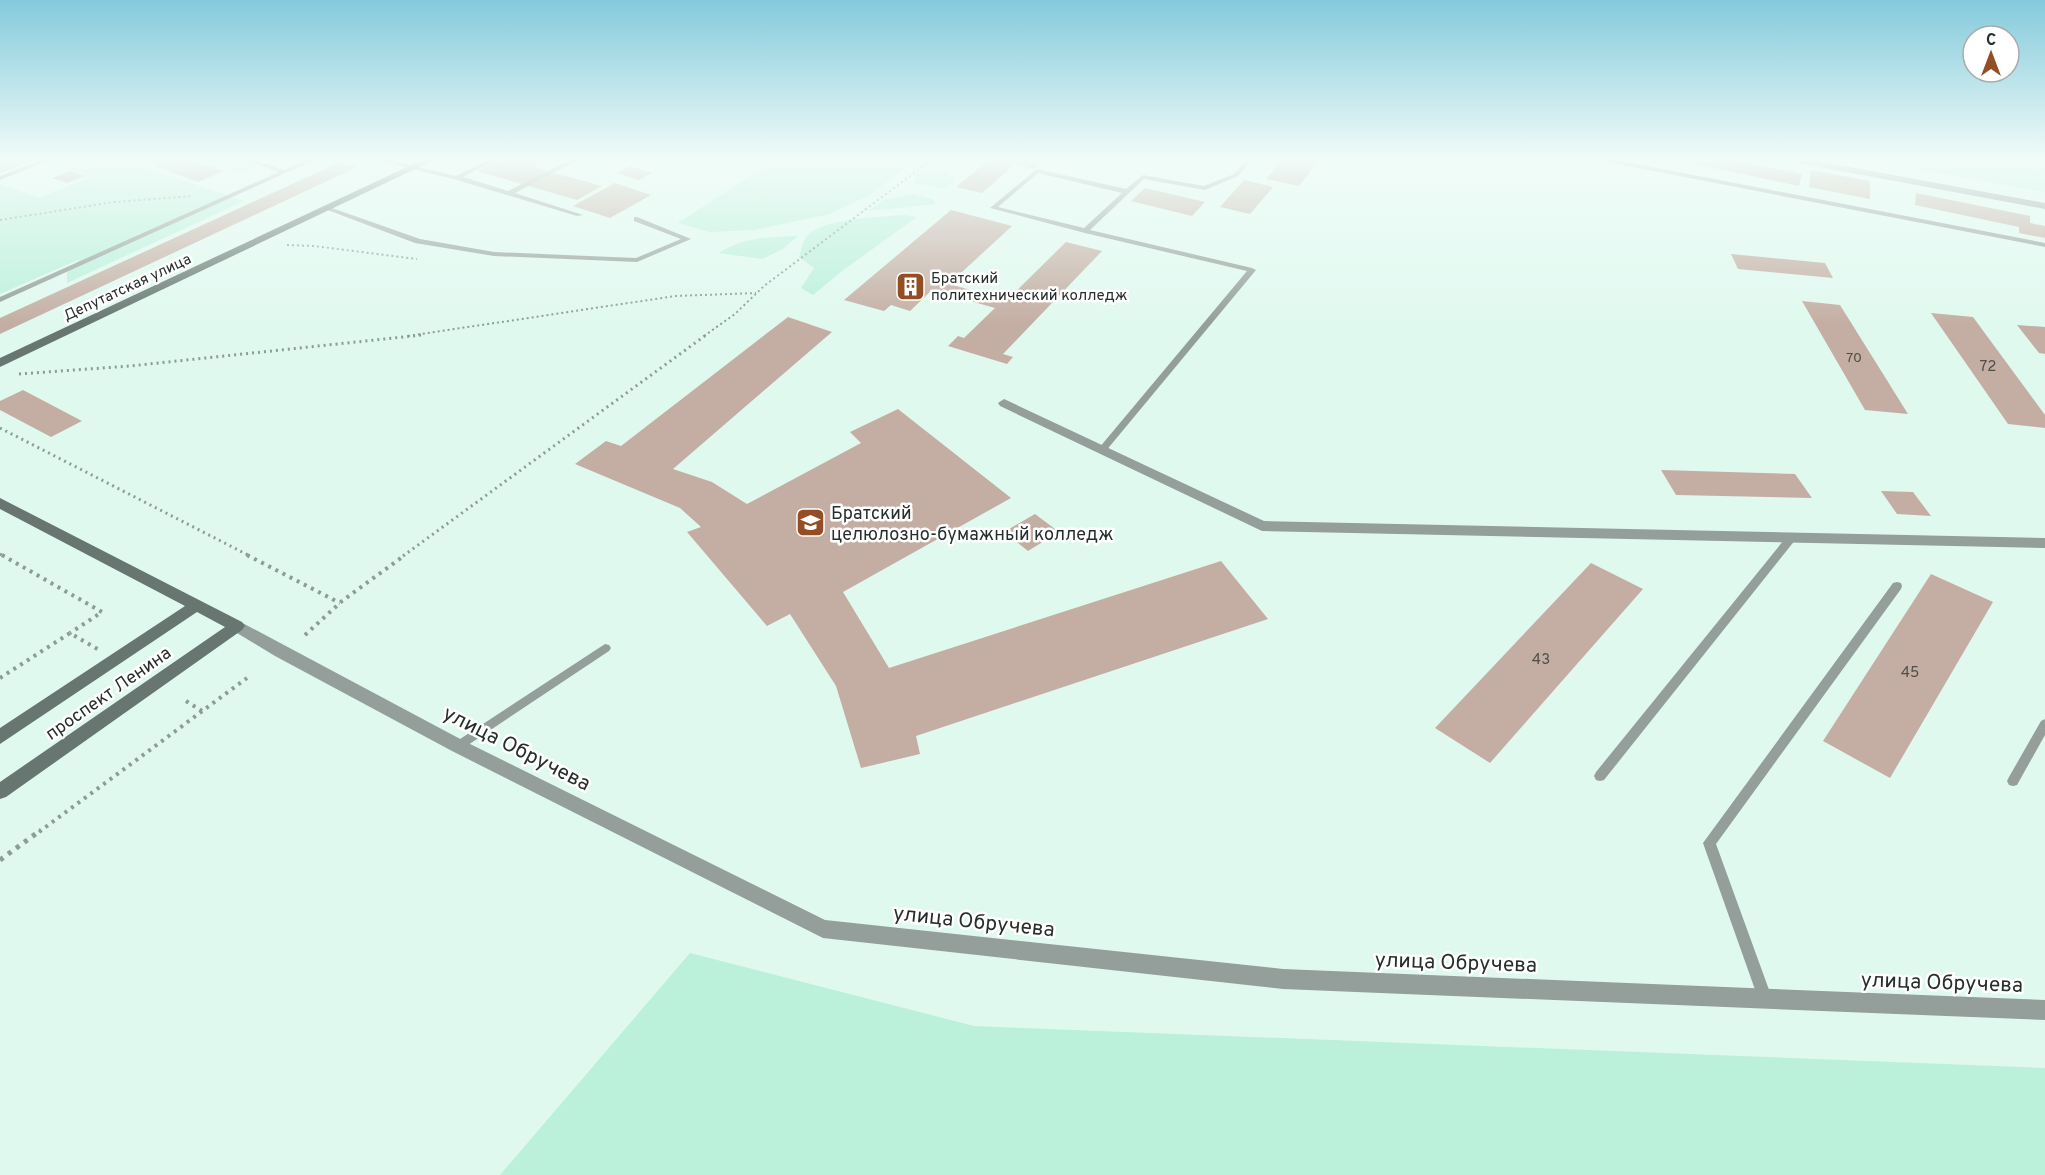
<svg xmlns="http://www.w3.org/2000/svg" width="2045" height="1175" font-family="Overpass,sans-serif">
  <rect width="100%" height="100%" fill="#e0f9ef"/>
  <g fill="#bbf0db">
    <polygon points="59,160 122,160 244,201 67,283 67,272 80,259 0,294 0,184 39,198 86,179 82,174 51,163"/>
    <polygon points="200,160 266,160 238,173"/>
    <polygon points="775,160 916,160 873,193 830,214 754,230 709,232 678,223"/>
    <polygon points="1862,160 2045,160 2045,192"/>
    <polygon points="916,173 948,173 954,182 945,189 914,183"/>
    <polygon points="912,194 933,199 936,204 868,211 884,200"/>
    <path d="M904 215 917 217 842 271 813 295 801 288 814 268 799 257C801 252 802 244 805 239 817 218 881 217 904 215Z"/>
    <path d="M798 236 783 249 762 259 719 253C742 237 771 237 798 236Z"/>
    <polygon points="690,953 974,1026 2045,1068 2045,1175 500,1175"/>
  </g>
  <g fill="#c4aea3">
    <polygon points="0,160 34,160 0,173"/>
    <polygon points="138,160 191,160 224,171 198,182"/>
    <polygon points="498,160 546,160 532,167 602,186 577,200 477,171"/>
    <polygon points="989,160 1045,160 1035,169 1015,164 982,193 956,187"/>
    <polygon points="1281,160 1319,160 1299,186 1266,179"/>
    <polygon points="1676,160 1733,160 1802,174 1799,186"/>
    <polygon points="340,162 357,167 0,334 0,318"/>
    <polygon points="630,166 652,173 639,180 617,173"/>
    <polygon points="1811,170 1870,181 1870,199 1809,187"/>
    <polygon points="70,171 85,176 67,183 52,178"/>
    <polygon points="1244,180 1273,187 1250,214 1220,207"/>
    <polygon points="615,183 651,195 610,218 573,206"/>
    <polygon points="1145,188 1205,202 1192,216 1131,201"/>
    <polygon points="1916,193 2030,216 2030,223 2045,226 2045,238 2019,233 2019,227 1915,205"/>
    <polygon points="951,210 1012,226 949,284 1007,300 1066,242 1102,251 1003,354 1013,357 1007,364 948,346 958,336 964,338 995,308 932,290 910,311 891,305 884,311 844,300"/>
    <polygon points="1731,254 1825,263 1833,278 1738,269"/>
    <polygon points="1802,301 1840,305 1908,414 1865,410"/>
    <polygon points="1931,313 1973,317 2045,415 2045,428 2008,424"/>
    <polygon points="788,317 832,332 673,469 712,482 747,504 861,443 850,432 898,409 1011,498 843,592 889,668 1221,561 1268,619 916,736 920,754 861,768 836,686 790,614 767,626 687,532 701,527 680,508 575,464 606,441 621,446"/>
    <polygon points="2017,325 2045,327 2045,354 2039,353"/>
    <polygon points="23,390 82,421 51,437 0,410 0,401"/>
    <polygon points="1661,470 1795,474 1812,498 1676,495"/>
    <polygon points="1881,491 1913,492 1931,516 1897,514"/>
    <polygon points="1035,514 1059,532 1028,551 1004,532"/>
    <polygon points="1591,563 1643,589 1490,763 1435,728"/>
    <polygon points="1931,574 1993,602 1890,778 1823,741"/>
  </g>
  <g fill="none" stroke-linecap="round" stroke-linejoin="round">
    <g stroke="#8b9d96" stroke-width="2" stroke-dasharray="2 3" stroke-linecap="butt">
      <polyline points="0,220 114,202 193,196"/>
      <polyline points="287,245 314,246 417,259"/>
      <polyline points="408,336 675,296 756,293"/>
      <polyline points="704,336 735,314 764,286 931,160"/>
    </g>
    <g stroke="#8b9d96" stroke-width="3" stroke-dasharray="2 4" stroke-linecap="butt">
      <polyline points="19,374 130,366 422,335"/>
      <polyline points="0,428 250,556"/>
      <polyline points="0,554 4,556"/>
      <polyline points="403,556 706,335"/>
    </g>
    <g stroke="#8b9d96" stroke-width="4" stroke-dasharray="3 5" stroke-linecap="butt">
      <polyline points="2,555 102,612 70,633"/>
      <polyline points="247,555 340,603"/>
      <polyline points="305,635 342,601 405,555"/>
      <polyline points="0,678 70,633 99,650"/>
      <polyline points="186,701 202,711"/>
      <polyline points="39,832 247,678"/>
    </g>
    <polyline stroke="#8b9d96" stroke-width="5" stroke-dasharray="4 6" stroke-linecap="butt" points="0,860 41,830"/>
    <g fill="#949e9a" fill-rule="evenodd">
      <polygon points="42,160 50,160 0,180 0,176"/>
      <polygon points="246,160 255,160 284,170 306,160 314,160 0,302 0,297 279,172"/>
      <polygon points="380,160 390,160 456,176 488,160 496,160 463,177 508,191 570,160 578,160 515,193 583,215 577,216 457,180 381,161"/>
      <path d="M1246 160H1252L1238 176 1205 190 1144 179 1090 230 1252 268 1256 270 1105 452H1099L1097 450 1099 448 1247 271 1085 233 990 208 1037 169 1126 189 1143 175 1204 186 1234 174ZM1038 173 1122 193 1084 228 998 207Z"/>
      <polygon points="1604,160 1616,160 2045,243 2045,247 1607,162"/>
      <polygon points="325,207 329,207 420,239 494,252 636,258 681,239 634,221 634,217 637,217 691,239 637,262 494,256 415,243 325,209"/>
      <polygon points="1792,534 1796,535 1797,537 1796,539 1604,780 1600,781 1596,780 1594,776 1596,772 1788,535"/>
      <polygon points="1897,582 1901,583 1902,586 1901,589 1716,844 1772,998 1770,1003 1765,1005 1760,1003 1758,998 1703,843 1893,583"/>
      <polygon points="605,644 609,645 611,648 609,651 462,749 458,751 454,749 452,746 454,743"/>
      <polygon points="2045,719 2045,735 2017,785 2013,786 2009,785 2007,781 2009,777 2041,721"/>
    </g>
    <g fill="#949e9a" fill-rule="evenodd">
      <polygon points="1793,160 1812,160 2045,203 2045,209 1798,163"/>
      <polygon points="1004,399 1264,521 2045,538 2045,548 1262,531 1000,406 998,403"/>
      <polygon points="237,620 464,741 825,920 1283,969 2045,1000 2045,1020 1283,989 823,938 452,751 275,656 232,630 229,626 232,622"/>
    </g>
    <g fill="#677671" fill-rule="evenodd">
      <polygon points="422,160 434,160 0,367 0,358"/>
      <polygon points="0,498 242,622 245,626 242,630 6,797 0,799 0,782 225,627 197,612 0,744 0,728 185,606 0,509"/>
    </g>
  </g>
  <linearGradient id="sky" x2="0" y2="1"><stop stop-color="#84cadc"/><stop offset="0.49" stop-color="#f1fcf8"/><stop offset="1" stop-color="#f1fcf8" stop-opacity="0"/></linearGradient>
  <rect width="2045" height="324" fill="url(#sky)"/>
  <defs>
    <symbol id="building-square" viewBox="-11 -11 22 22"><rect x="-9" y="-9" width="18" height="18" rx="4" fill="#944e25" stroke="#fff"/><path d="M-4-6H4V6H1V3H-1V6H-4ZM-2.5-4.3h1.7v1.8h-1.7ZM.8-4.3h1.7v1.8H.8ZM-2.5-1h1.7V.8h-1.7ZM.8-1h1.7V.8H.8Z" fill="#fff"/></symbol>
    <symbol id="university-square" viewBox="-11 -11 22 22"><rect x="-9" y="-9" width="18" height="18" rx="4" fill="#944e25" stroke="#fff"/><path d="M0-5L7-2L0 1L-7-2ZM-4 1L0 2.5L4 1V4Q0 6-4 4Z" fill="#fff"/></symbol>
  </defs>
  <g fill-rule="evenodd">
    <use href="#building-square" x="894" y="270" width="33" height="33"/>
    <use href="#university-square" x="794" y="506" width="33" height="33"/>
  </g>
  <g text-anchor="middle" stroke-width="5" stroke-linejoin="round" paint-order="stroke">
    <g font-size="14" fill="#4e4f49">
      <text x="1854" y="362">70</text>
    </g>
    <g font-size="15" fill="#262f2b" stroke="#fff" text-anchor="start">
      <text x="931" y="283">Братский<tspan x="931" dy="17">политехнический колледж</tspan></text>
    </g>
    <g font-size="15" fill="#262f2b" stroke="#fff">
      <text transform="translate(127 287) rotate(-25)" y="5">Депутатская улица</text>
    </g>
    <g font-size="15" fill="#4e4f49">
      <text x="1988" y="371">72</text>
      <text x="1541" y="664">43</text>
      <text x="1910" y="677">45</text>
    </g>
    <g font-size="18" fill="#262f2b" stroke="#fff" text-anchor="start">
      <text x="831" y="519">Братский<tspan x="831" dy="21">целюлозно-бумажный колледж</tspan></text>
    </g>
    <g font-size="18" fill="#262f2b" stroke="#fff">
      <text transform="translate(108 693) rotate(-35)" y="6">проспект Ленина</text>
    </g>
    <g font-size="21" fill="#262f2b" stroke="#fff">
      <text transform="translate(517 748) rotate(27)" y="7">улица Обручева</text>
      <text transform="translate(974 921) rotate(6)" y="7">улица Обручева</text>
      <text transform="translate(1456 962) rotate(2)" y="7">улица Обручева</text>
      <text transform="translate(1942 982) rotate(2)" y="7">улица Обручева</text>
    </g>
  </g>
  <g transform="translate(1991 54)"><circle r="28" fill="#ffffff" stroke="#a8acaa" stroke-width="1.5"/>
  <path d="M0-4.5L10 22L0 15L-10 22Z" fill="#944e25"/>
  <text y="-9" font-size="16" font-weight="bold" text-anchor="middle" fill="#262f2b">С</text>
  </g>
</svg>
